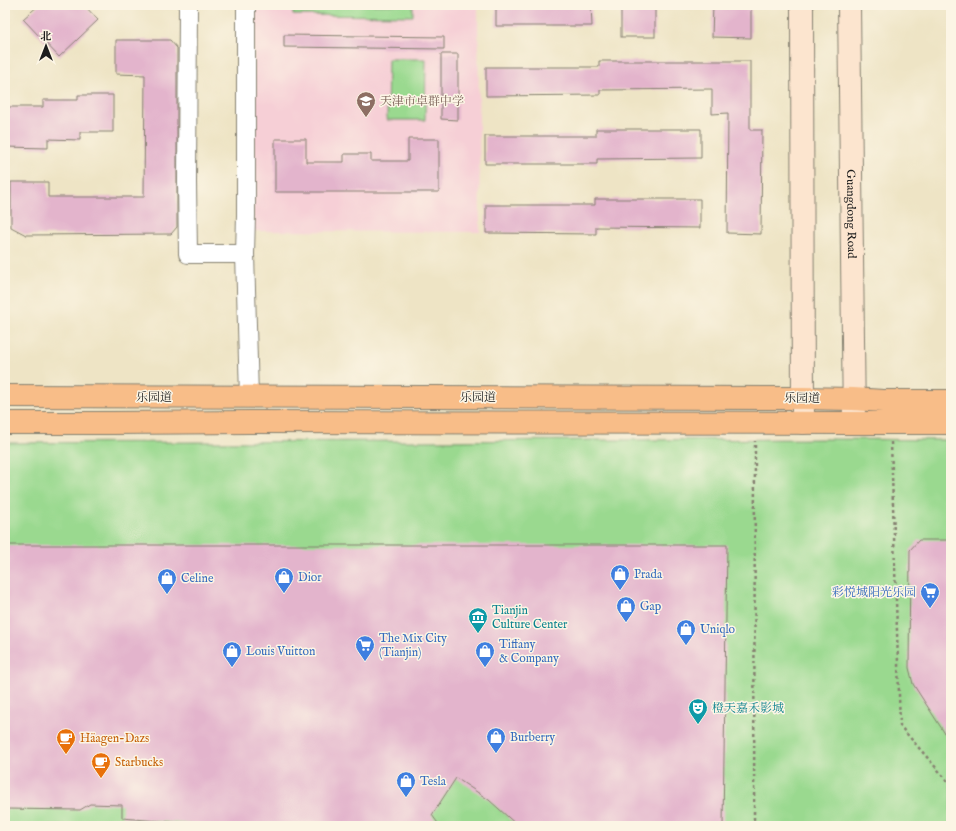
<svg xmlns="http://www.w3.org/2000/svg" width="956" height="831" font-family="'IM FELL English','Noto Serif SC',serif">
  <rect width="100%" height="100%" fill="#fcf5e5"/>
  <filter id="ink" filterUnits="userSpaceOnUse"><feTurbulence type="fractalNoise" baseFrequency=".025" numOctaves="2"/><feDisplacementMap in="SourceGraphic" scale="8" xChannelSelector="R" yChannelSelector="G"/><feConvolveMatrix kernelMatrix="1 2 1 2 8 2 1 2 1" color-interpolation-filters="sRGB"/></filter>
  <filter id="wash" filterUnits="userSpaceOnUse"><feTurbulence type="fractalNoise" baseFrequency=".012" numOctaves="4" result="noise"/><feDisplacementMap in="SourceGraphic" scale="16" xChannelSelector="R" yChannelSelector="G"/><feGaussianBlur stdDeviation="0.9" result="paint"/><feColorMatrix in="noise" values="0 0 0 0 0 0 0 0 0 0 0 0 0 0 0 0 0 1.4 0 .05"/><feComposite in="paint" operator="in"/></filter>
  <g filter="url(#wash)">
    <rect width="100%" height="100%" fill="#eee4c5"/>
    <polygon fill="#f6cfd6" points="254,5 478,5 480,232 253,231"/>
    <g fill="#9ad98f" stroke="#5b7a56">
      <polygon points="293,5 413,5 413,16 293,15"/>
      <polygon points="388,59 426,59 425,120 387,120"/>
      <polygon points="831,439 951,440 951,826 5,826 5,443"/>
    </g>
    <g id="blocks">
      <g fill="#e3b4cc">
        <polygon points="39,5 84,5 98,20 59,57 23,19"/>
        <polygon points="496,5 591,5 592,26 496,26"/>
        <rect x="621" y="5" width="34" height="32"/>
        <polygon points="713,5 751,5 751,38 712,37"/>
        <polygon points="284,35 444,37 444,49 284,47"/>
        <polygon points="116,40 170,40 177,48 177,227 171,234 26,235 11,227 11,182 48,182 48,197 144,197 145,75 116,74"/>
        <polygon points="441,54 458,54 458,120 441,119"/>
        <polygon points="599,61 750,61 750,130 762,130 761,234 727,233 728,113 712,114 712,89 600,90 600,95 486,96 486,67 599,67"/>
        <polygon points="78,95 113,95 113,132 80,132 80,140 48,139 48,148 5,147 5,107 43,107 43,100 78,100"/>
        <polygon points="596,129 701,129 701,158 597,159 597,164 485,164 485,136 596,136"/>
        <polygon points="275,139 306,139 306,162 344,162 344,154 371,154 371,161 408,161 408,139 439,139 439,192 275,192"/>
        <polygon points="595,199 700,199 700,228 596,227 596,234 486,233 486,205 595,205"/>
        <polygon points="919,540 951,540 951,743 913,684 909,668 910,550"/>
        <polygon points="5,545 727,545 723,826 518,826 489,800 456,778 432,815 440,826 215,826 122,818 122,805 90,804 80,810 5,809"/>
      </g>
    </g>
  </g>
  <g filter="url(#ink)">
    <use href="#blocks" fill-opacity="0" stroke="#858070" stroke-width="1"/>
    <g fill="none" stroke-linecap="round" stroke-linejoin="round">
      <defs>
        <g id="street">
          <polyline points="188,5 187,182 188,254 245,254"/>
          <polyline points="246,5 246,215 245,254 249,397"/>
        </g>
        <g id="secondary">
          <polyline points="802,5 803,423"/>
          <path id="s1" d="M849 5 854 423"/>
        </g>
        <g id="primary">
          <polyline points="5,396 803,398 853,399 883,401 951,401"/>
          <polyline points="5,423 111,423 249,422 854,423 951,423"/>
        </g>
      </defs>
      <use href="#street" stroke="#858070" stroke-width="20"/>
      <use href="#secondary" stroke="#858070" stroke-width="24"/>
      <use href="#primary" stroke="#858070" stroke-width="24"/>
      <g stroke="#858070" stroke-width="2.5" stroke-dasharray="3 3" stroke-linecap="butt">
        <polyline points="891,442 900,726 951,785"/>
        <polyline points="754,826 755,441"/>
        <polyline points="940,826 951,823"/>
      </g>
      <use href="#street" stroke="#fff" stroke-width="18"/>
      <use href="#secondary" stroke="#fce5cf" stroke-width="22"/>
      <use href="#primary" stroke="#f8bd88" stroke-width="22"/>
    </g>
  </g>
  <defs>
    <symbol id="school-pin" viewBox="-11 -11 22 30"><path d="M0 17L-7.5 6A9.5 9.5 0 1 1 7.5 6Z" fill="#8d6e63" stroke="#fcf5e5"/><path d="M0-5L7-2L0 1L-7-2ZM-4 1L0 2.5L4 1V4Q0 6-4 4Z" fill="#fff"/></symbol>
    <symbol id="shop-pin" viewBox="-11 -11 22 30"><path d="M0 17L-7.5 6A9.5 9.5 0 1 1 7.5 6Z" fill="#3f7fe0" stroke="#fcf5e5"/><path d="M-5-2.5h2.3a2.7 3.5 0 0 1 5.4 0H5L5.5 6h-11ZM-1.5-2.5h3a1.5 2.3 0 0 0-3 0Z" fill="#fff"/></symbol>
    <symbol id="supermarket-pin" viewBox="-11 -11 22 30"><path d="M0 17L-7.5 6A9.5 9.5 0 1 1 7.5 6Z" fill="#3f7fe0" stroke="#fcf5e5"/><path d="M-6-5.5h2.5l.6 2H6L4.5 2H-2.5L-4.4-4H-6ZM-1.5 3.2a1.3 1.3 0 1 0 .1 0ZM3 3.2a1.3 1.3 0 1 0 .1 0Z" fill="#fff"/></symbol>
    <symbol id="museum-pin" viewBox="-11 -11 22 30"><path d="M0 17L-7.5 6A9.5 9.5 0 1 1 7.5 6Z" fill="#0f9aa8" stroke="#fcf5e5"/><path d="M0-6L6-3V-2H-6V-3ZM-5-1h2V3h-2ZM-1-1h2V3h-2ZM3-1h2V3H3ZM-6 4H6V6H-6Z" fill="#fff"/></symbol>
    <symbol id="theatre-pin" viewBox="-11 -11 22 30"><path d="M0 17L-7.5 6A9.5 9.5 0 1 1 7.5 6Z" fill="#0f9aa8" stroke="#fcf5e5"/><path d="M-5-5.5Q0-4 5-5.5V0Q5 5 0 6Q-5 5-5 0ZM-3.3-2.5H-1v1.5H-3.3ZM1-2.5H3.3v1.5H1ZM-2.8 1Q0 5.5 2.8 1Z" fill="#fff"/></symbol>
    <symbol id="cafe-pin" viewBox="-11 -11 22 30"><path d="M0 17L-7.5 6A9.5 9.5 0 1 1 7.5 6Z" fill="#e8710a" stroke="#fcf5e5"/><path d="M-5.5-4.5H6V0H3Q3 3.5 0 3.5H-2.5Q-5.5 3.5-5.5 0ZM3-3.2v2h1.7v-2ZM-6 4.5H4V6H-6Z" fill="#fff"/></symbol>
  </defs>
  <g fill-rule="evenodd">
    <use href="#school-pin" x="355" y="90" width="22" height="30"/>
    <use href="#shop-pin" x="609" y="563" width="22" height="30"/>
    <use href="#shop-pin" x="273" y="566" width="22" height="30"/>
    <use href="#shop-pin" x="156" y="567" width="22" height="30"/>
    <use href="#supermarket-pin" x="919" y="581" width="22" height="30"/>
    <use href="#shop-pin" x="615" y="595" width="22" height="30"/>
    <use href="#museum-pin" x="467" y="606" width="22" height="30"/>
    <use href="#shop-pin" x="675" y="618" width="22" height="30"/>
    <use href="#supermarket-pin" x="354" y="634" width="22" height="30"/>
    <use href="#shop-pin" x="221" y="640" width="22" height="30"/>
    <use href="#shop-pin" x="474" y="640" width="22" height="30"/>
    <use href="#theatre-pin" x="687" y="697" width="22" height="30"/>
    <use href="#shop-pin" x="485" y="726" width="22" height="30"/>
    <use href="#cafe-pin" x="55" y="727" width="22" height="30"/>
    <use href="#cafe-pin" x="90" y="751" width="22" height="30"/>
    <use href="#shop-pin" x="395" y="770" width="22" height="30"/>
  </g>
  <g text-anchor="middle" stroke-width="3" stroke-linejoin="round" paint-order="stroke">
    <g font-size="12" fill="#785e54" stroke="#fcf5e5" text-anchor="start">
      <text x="380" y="105">天津市卓群中学</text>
    </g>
    <g font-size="12" fill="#1c1c1c" stroke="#fcf5e5">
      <text dy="4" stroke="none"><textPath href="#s1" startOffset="209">Guangdong Road</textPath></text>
      <text x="154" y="401">乐园道</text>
      <text x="478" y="401">乐园道</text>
      <text transform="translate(802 398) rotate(1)" y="4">乐园道</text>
    </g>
    <g font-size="12" fill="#366cbe" stroke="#fcf5e5" text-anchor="start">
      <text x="634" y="578">Prada</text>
      <text x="298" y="581">Dior</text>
      <text x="181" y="582">Celine</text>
      <text x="916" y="596" text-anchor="end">彩悦城阳光乐园</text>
      <text x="640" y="610">Gap</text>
      <text x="700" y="633">Uniqlo</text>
      <text x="379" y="642">The Mix City<tspan x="379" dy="14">(Tianjin)</tspan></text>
      <text x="499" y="648">Tiffany<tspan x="499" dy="14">&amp; Company</tspan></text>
      <text x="246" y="655">Louis Vuitton</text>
      <text x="510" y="741">Burberry</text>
      <text x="420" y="785">Tesla</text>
    </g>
    <g font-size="12" fill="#0d838f" stroke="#fcf5e5" text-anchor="start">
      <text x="492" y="614">Tianjin<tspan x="492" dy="14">Culture Center</tspan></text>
      <text x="712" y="712">橙天嘉禾影城</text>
    </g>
    <g font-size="12" fill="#c56008" stroke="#fcf5e5" text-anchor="start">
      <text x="80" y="742">Häagen-Dazs</text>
      <text x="115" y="766">Starbucks</text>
    </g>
  </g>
  <rect width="956" height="831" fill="none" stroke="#fcf5e5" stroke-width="20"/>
  <g transform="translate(46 46)" stroke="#fcf5e5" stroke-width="3" paint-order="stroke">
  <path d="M0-3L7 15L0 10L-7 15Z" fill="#1c1c1c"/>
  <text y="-6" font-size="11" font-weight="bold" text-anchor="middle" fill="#1c1c1c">北</text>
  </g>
</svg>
